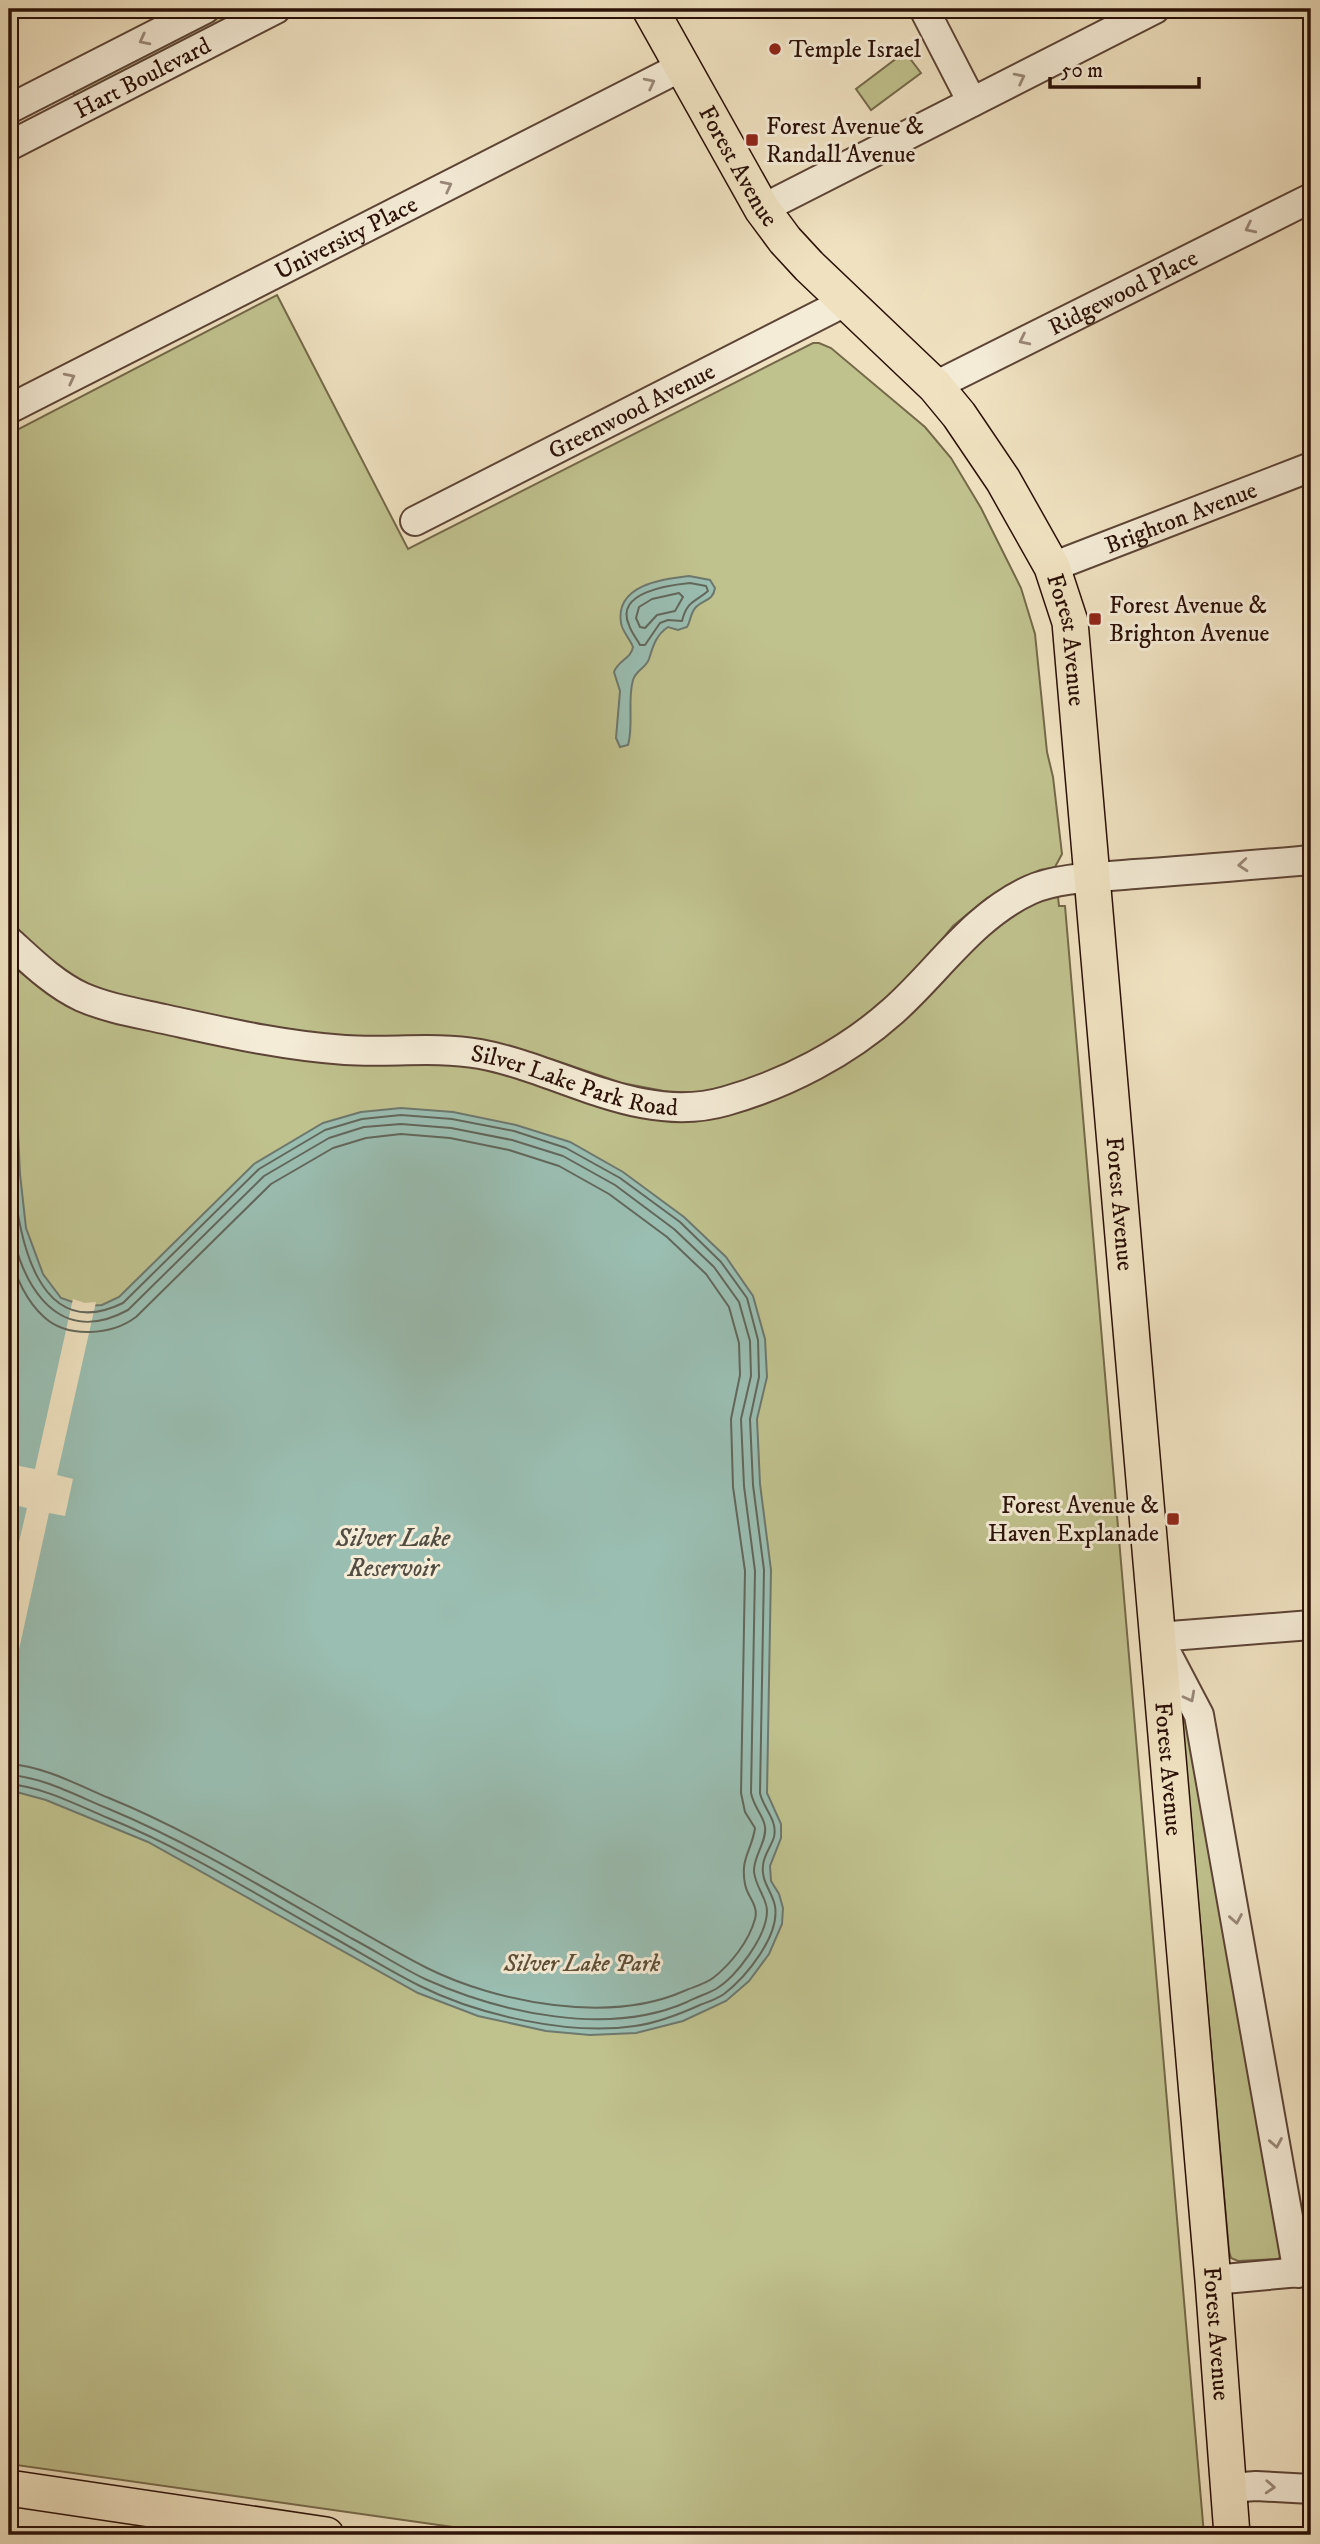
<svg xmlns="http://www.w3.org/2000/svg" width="1320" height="2544" font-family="'IM FELL DW Pica',serif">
  <rect width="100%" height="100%" fill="#f0e2c1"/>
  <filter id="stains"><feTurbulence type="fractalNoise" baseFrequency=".00286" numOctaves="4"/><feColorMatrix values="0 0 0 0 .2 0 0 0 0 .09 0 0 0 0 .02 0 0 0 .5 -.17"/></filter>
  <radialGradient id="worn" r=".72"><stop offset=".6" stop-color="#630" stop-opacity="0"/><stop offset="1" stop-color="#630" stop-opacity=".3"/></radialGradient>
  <g fill="#c0c28e" stroke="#75694a" stroke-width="2">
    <polygon points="224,9 260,9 76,98 73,93 78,84"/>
    <polygon points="905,52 921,73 871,110 856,89"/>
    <polygon points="277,295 408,549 813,343 819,343 831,348 925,427 951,458 981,508 1021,588 1035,634 1047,752 1053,777 1062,854 1055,867 1040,870 1024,877 987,898 953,926 922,964 880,1006 818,1049 766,1077 716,1092 669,1092 622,1083 551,1059 488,1042 289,1033 115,995 72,978 9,926 9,434"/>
    <polygon points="1058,897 1059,906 1065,906 1204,2535 509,2535 9,2464 9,963 34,983 66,1003 411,1061 467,1066 733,1112 1008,914 1043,899"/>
    <polygon points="1186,1719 1282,2255 1278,2259 1238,2261 1231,2258 1229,2251 1182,1720"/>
  </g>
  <g fill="#9abeb2" stroke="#6d786e" stroke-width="2">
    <path d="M689 576 710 580 715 588C713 601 704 599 696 607 690 613 691 621 687 627L678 630 668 627C656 635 653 646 649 659 646 668 636 670 633 680 627 701 634 725 628 745L620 747 616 738 620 691 614 672C618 660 631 659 633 647 630 639 622 631 621 623 615 585 662 579 689 576Z"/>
    <polygon points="9,1075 17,1111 20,1174 26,1228 43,1274 61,1298 84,1306 102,1305 119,1297 254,1164 323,1123 361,1112 401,1108 453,1112 516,1125 570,1142 623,1172 684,1217 726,1257 753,1296 765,1339 767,1377 757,1419 760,1484 771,1570 767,1793 781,1824 781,1838 770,1866 771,1881 779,1894 783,1908 782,1924 769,1954 749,1981 726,2001 683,2021 636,2033 590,2035 546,2031 478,2016 418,1993 148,1842 46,1800 9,1790"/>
  </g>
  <polygon fill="#f0e2c1" points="73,1299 85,1303 96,1302 57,1475 73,1479 65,1516 49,1513 9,1695 9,1585 27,1508 11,1504 19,1466 35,1469"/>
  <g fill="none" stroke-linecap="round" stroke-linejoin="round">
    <g stroke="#62675c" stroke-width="2">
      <path d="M690 583 706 586 708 591C694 603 687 601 682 621L668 620 660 623 645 645H640C637 639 631 632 629 625 614 592 670 585 690 583Z"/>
      <polygon points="679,593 683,597 675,611 657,615 645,628 640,627 636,618 639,607 652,599"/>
      <path d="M9 1105C14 1127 11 1151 13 1174 18 1235 37 1345 123 1303L259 1169 325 1130 362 1119 401 1115 452 1119 514 1131 566 1148 620 1178 680 1222 721 1262 747 1298 758 1340 759 1377 750 1419 753 1485 764 1570 760 1793C763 1808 778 1820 774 1837 771 1847 763 1856 763 1866 761 1882 772 1891 775 1906 780 1936 746 1977 724 1994 717 1999 708 2002 700 2005 680 2014 657 2023 635 2026 570 2036 478 2015 420 1986 388 1970 358 1951 327 1934 255 1894 185 1849 108 1818 77 1805 43 1787 9 1784"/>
      <path d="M9 1212C16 1276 53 1351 128 1310L264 1176 329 1138 364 1127 401 1124 451 1128 512 1140 563 1156 615 1185 674 1229 714 1267 739 1302 750 1341 751 1376 741 1419 744 1486 755 1571 751 1793C754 1808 764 1816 765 1827 767 1842 753 1856 754 1872 756 1888 767 1898 767 1911 767 1936 736 1977 716 1989 707 1994 696 1997 687 2002 608 2037 501 2013 425 1979 400 1967 376 1951 351 1938 272 1893 193 1844 109 1809 77 1796 43 1777 9 1775"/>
      <path d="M9 1256C17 1278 26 1301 44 1317 68 1339 112 1335 136 1317L271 1184 333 1148 366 1138 401 1134 450 1138 509 1150 559 1166 609 1194 667 1237 706 1274 729 1307 739 1343 740 1375 731 1419 733 1487 745 1571 741 1793 745 1812 755 1828C752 1850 740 1858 745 1884 747 1897 759 1905 755 1919 749 1941 731 1964 713 1978 705 1984 693 1987 684 1991 610 2024 497 2003 427 1968 388 1948 350 1925 311 1903 245 1866 180 1827 109 1798 78 1785 43 1766 9 1764"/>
    </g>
    <defs>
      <g id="minor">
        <polyline points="924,9 972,102"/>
        <polyline points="9,109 205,9"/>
        <path id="s1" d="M9 146 276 9"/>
        <polyline points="762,209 1155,9"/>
        <path id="s2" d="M935 386 1311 198"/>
        <path id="s3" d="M9 409 683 66"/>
        <path id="s4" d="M415 521 847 301"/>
        <path id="s5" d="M1052 567 1311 467"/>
        <path id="s6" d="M9 941C32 962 54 984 82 997 107 1008 137 1013 164 1019 224 1032 283 1046 345 1050 390 1053 435 1046 480 1054 561 1069 641 1126 726 1101 786 1084 846 1053 893 1011 938 971 973 916 1030 890 1059 877 1103 877 1135 874 1194 870 1252 865 1311 860"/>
        <polyline points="1298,2273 1199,1715 1158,1637 1311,1625"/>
        <polyline points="1213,2280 1311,2271"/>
        <polyline points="1229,2488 1256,2486 1311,2489"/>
      </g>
      <g id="major">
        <path id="s7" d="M650 9 762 209 785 240 809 266 935 386 959 415 1003 480 1052 567 1070 622 1213 2280 1232 2535"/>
        <polyline points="9,2488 326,2535"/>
      </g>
    </defs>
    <use href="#minor" stroke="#5c4436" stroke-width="32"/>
    <use href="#major" stroke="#2a1007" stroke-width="38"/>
    <use href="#minor" stroke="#f5ecd7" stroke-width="28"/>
    <use href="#major" stroke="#f0e2c1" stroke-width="35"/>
  </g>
  <defs><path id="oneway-chevron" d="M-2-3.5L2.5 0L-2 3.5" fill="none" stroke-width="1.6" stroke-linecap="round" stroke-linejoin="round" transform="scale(1.75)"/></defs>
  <g stroke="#9a8979">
    <use href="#oneway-chevron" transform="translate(144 40) rotate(153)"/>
    <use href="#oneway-chevron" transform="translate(1020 78) rotate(-27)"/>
    <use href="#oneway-chevron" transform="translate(650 83) rotate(-27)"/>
    <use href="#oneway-chevron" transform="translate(447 186) rotate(-27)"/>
    <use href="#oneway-chevron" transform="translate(1250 228) rotate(154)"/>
    <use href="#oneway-chevron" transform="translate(1024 340) rotate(154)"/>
    <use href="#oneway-chevron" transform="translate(70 378) rotate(-27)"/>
    <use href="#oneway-chevron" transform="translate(1243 865) rotate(175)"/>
    <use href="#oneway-chevron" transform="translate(1190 1697) rotate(62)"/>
    <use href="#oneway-chevron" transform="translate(1236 1919) rotate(80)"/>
    <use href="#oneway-chevron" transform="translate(1276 2143) rotate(80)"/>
    <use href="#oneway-chevron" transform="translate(1270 2487) rotate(3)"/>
  </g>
  <g fill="#8f2418" stroke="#f5ecd7" stroke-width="2.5">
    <circle cx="775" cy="49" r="7"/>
    <rect x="745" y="133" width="14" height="14" rx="3.5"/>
    <rect x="1088" y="612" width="14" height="14" rx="3.5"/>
    <rect x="1166" y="1512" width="14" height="14" rx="3.5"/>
  </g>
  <g text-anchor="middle" stroke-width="6" stroke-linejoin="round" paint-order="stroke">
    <g font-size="24" fill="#2a1007" stroke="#f5ecd7" text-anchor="start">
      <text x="789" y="57">Temple Israel</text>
      <text x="766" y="134">Forest Avenue &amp;<tspan x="766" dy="28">Randall Avenue</tspan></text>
      <text x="1109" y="613">Forest Avenue &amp;<tspan x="1109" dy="28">Brighton Avenue</tspan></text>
      <text x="1159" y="1513" text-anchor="end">Forest Avenue &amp;<tspan x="1159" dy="28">Haven Explanade</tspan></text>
    </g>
    <g font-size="24" fill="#2a1007" stroke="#f5ecd7">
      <text dy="8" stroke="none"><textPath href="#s1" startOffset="150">Hart Boulevard</textPath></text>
      <text dy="8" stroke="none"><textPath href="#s7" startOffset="180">Forest Avenue</textPath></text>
      <text dy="8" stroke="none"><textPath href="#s3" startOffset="378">University Place</textPath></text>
      <text dy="8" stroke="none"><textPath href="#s2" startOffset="210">Ridgewood Place</textPath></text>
      <text dy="8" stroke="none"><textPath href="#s4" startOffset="243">Greenwood Avenue</textPath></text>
      <text dy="8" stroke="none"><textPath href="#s5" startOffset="138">Brighton Avenue</textPath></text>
      <text dy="8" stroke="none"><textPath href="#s7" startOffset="768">Forest Avenue</textPath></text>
      <text dy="8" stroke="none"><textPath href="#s6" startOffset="595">Silver Lake Park Road</textPath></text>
      <text dy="8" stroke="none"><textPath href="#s7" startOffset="1335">Forest Avenue</textPath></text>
      <text dy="8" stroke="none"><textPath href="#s7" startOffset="1902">Forest Avenue</textPath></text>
      <text dy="8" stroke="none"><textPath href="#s7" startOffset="2469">Forest Avenue</textPath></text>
    </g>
    <g font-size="24" font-style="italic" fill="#5e4e36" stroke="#f5ecd7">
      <text x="582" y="1971">Silver Lake Park</text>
    </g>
    <g font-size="26" font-style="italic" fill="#514d43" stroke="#f5ecd7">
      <text x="393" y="1546">Silver Lake<tspan x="393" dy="30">Reservoir</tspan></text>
    </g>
  </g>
  <rect width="1320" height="2544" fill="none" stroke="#f0e2c1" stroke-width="35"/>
  <rect x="10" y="10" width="1299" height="2523" fill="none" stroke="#2a1007" stroke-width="3.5"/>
  <rect x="18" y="18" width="1285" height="2509" fill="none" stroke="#2a1007" stroke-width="2"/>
  <path d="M1050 77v10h149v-10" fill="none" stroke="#2a1007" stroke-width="3.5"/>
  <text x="1061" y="77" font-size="21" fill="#2a1007" stroke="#f5ecd7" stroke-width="5" paint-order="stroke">50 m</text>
  <rect width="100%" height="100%" filter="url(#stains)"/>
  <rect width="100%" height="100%" fill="url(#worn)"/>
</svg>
